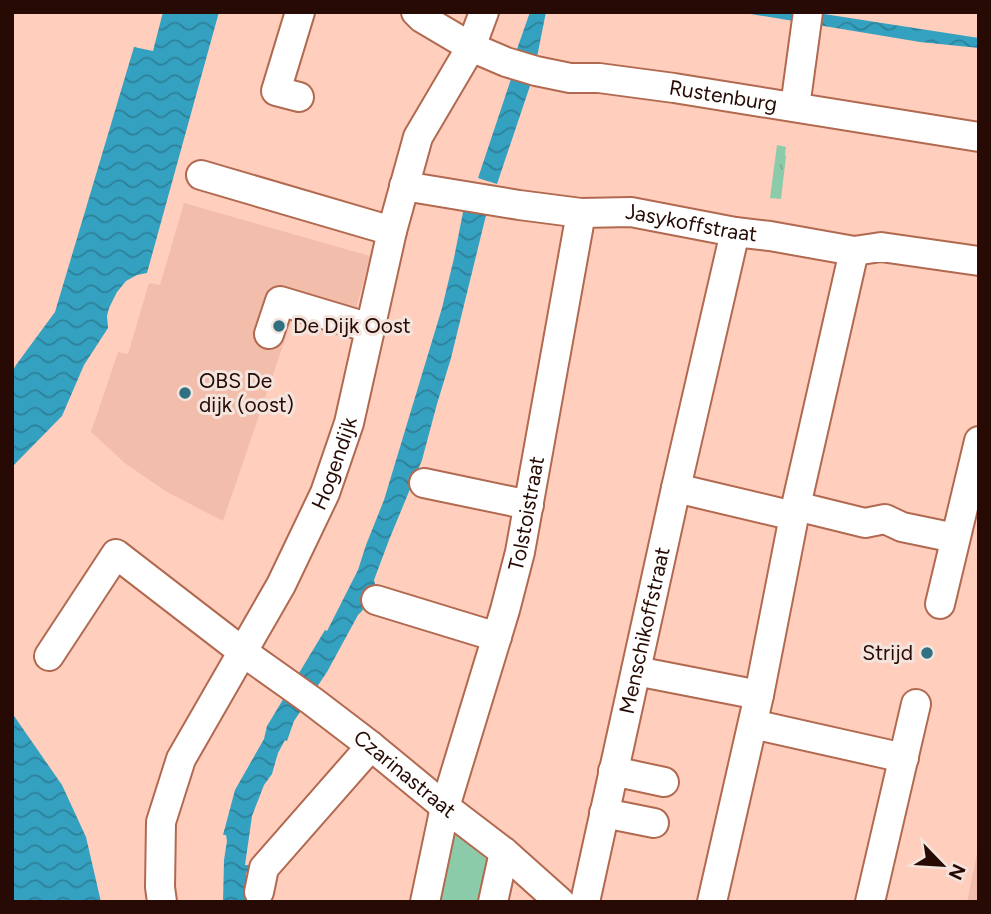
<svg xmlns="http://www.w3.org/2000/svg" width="991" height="914" font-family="Figtree,sans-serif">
  <defs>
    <pattern id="park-tufts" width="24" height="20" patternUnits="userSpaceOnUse" patternTransform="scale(1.75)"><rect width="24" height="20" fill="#8bcba9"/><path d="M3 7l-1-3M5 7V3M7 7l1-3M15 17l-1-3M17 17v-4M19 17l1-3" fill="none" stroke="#78ad90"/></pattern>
    <pattern id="water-waves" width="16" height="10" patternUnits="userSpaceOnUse" patternTransform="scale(1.75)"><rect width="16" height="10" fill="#35a1c0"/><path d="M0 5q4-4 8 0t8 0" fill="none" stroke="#2d819a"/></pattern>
  </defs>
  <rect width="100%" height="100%" fill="#ffcebd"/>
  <g fill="#f2beab">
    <polygon points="184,203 370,256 348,339 291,322 223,521 167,492 126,464 91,432 118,352 128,354 149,283 160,285"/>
    <polygon points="979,844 979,902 967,902"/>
  </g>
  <polygon fill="#8bcba9" points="448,827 489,861 481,902 432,902"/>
  <polygon fill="url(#park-tufts)" points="777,145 786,147 785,155 786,156 781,199 770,198"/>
  <g fill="url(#water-waves)">
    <polygon points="163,12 219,12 147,273 137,275 126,281 117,292 109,308 107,316 108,328 84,365 62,416 12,467 12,372 16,365 55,312 134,47 153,51"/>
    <polygon points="530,12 546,12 533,77 497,184 478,178 514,70 516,52"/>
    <polygon points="739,12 811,12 979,38 979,48 920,42"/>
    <polygon points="467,192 491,195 451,358 437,404 422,460 389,540 374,580 375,584 362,611 358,615 327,672 294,721 287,741 285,740 278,753 272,774 264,785 252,816 245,865 249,865 251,870 246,873 250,902 223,902 224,860 227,841 226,835 223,835 235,790 264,739 267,726 325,630 327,631 358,570 366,545 384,500 442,308 454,258"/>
    <polygon points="12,713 62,785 86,837 101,902 12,902"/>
  </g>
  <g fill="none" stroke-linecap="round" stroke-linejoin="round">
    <defs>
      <g id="minor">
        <path id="s1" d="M416 12 422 18 471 47 506 62 536 71 570 78H599L674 88 979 137"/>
        <polyline points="299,97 276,91 300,12"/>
        <polyline points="795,107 808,12"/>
        <polyline points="201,175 392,231"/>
        <path id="s2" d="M404 186 519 205 581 213 631 212 735 232 770 236 854 251 881 247 979 261"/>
        <polyline points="735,232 676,488 794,516"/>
        <polyline points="269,334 280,301 370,328"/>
        <polyline points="424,483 529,505"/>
        <polyline points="796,506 865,523 885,519 902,527 955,538"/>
        <polyline points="376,600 497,637"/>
        <polyline points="940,604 979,441"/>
        <path id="s3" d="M49 656 116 554 243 652 312 701 371 746 445 807 504 852 560 902"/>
        <polyline points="636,671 759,695 712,902"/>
        <polyline points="759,695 796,506 854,251"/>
        <polyline points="753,724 904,758"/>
        <polyline points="613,771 664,782"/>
        <polyline points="604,813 654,823"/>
        <polyline points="259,892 264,868 371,746"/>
        <path id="s4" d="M162 902 160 887 161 822 181 759 281 585 325 493 349 423 392 231 418 137 471 47 484 12"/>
        <path id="s5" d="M425 902 445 807 505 610 520 552 581 213"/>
        <polyline points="493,902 504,852"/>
        <path id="s6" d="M585 902 676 488"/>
        <polyline points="870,902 916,704"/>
      </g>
    </defs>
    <use href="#minor" stroke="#b1694f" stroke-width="32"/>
    <use href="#minor" stroke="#fff" stroke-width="28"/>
  </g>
  <g fill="#2f7083" stroke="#f4e4de" stroke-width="2.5">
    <circle cx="279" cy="326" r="7"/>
    <circle cx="185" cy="393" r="7"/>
    <circle cx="927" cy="653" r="7"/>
  </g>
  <g text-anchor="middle" stroke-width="6" stroke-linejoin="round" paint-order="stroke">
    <g font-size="21" fill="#260a03" stroke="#f4e4de">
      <text dy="7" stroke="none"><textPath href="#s1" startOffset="324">Rustenburg</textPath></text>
      <text dy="7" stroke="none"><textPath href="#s2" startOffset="290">Jasykoffstraat</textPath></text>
      <text dy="7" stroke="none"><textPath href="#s4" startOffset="480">Hogendijk</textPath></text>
      <text dy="7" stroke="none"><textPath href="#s5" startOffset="402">Tolstoistraat</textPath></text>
      <text dy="7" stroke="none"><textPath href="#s6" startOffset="278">Menschikoffstraat</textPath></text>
      <text dy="7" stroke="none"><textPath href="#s3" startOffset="485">Czarinastraat</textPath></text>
    </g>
    <g font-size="21" fill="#260a03" stroke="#f4e4de" text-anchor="start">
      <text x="293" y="333">De Dijk Oost</text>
      <text x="199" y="388">OBS De<tspan x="199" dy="24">dijk (oost)</tspan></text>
      <text x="913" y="660" text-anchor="end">Strijd</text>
    </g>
  </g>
  <rect width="991" height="914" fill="none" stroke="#260a03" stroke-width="28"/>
  <g transform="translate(942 865) rotate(115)" stroke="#f4e4de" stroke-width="5" paint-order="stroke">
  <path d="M0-5L12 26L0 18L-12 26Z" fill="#260a03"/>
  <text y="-10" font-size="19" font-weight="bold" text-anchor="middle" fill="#260a03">N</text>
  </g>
</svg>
